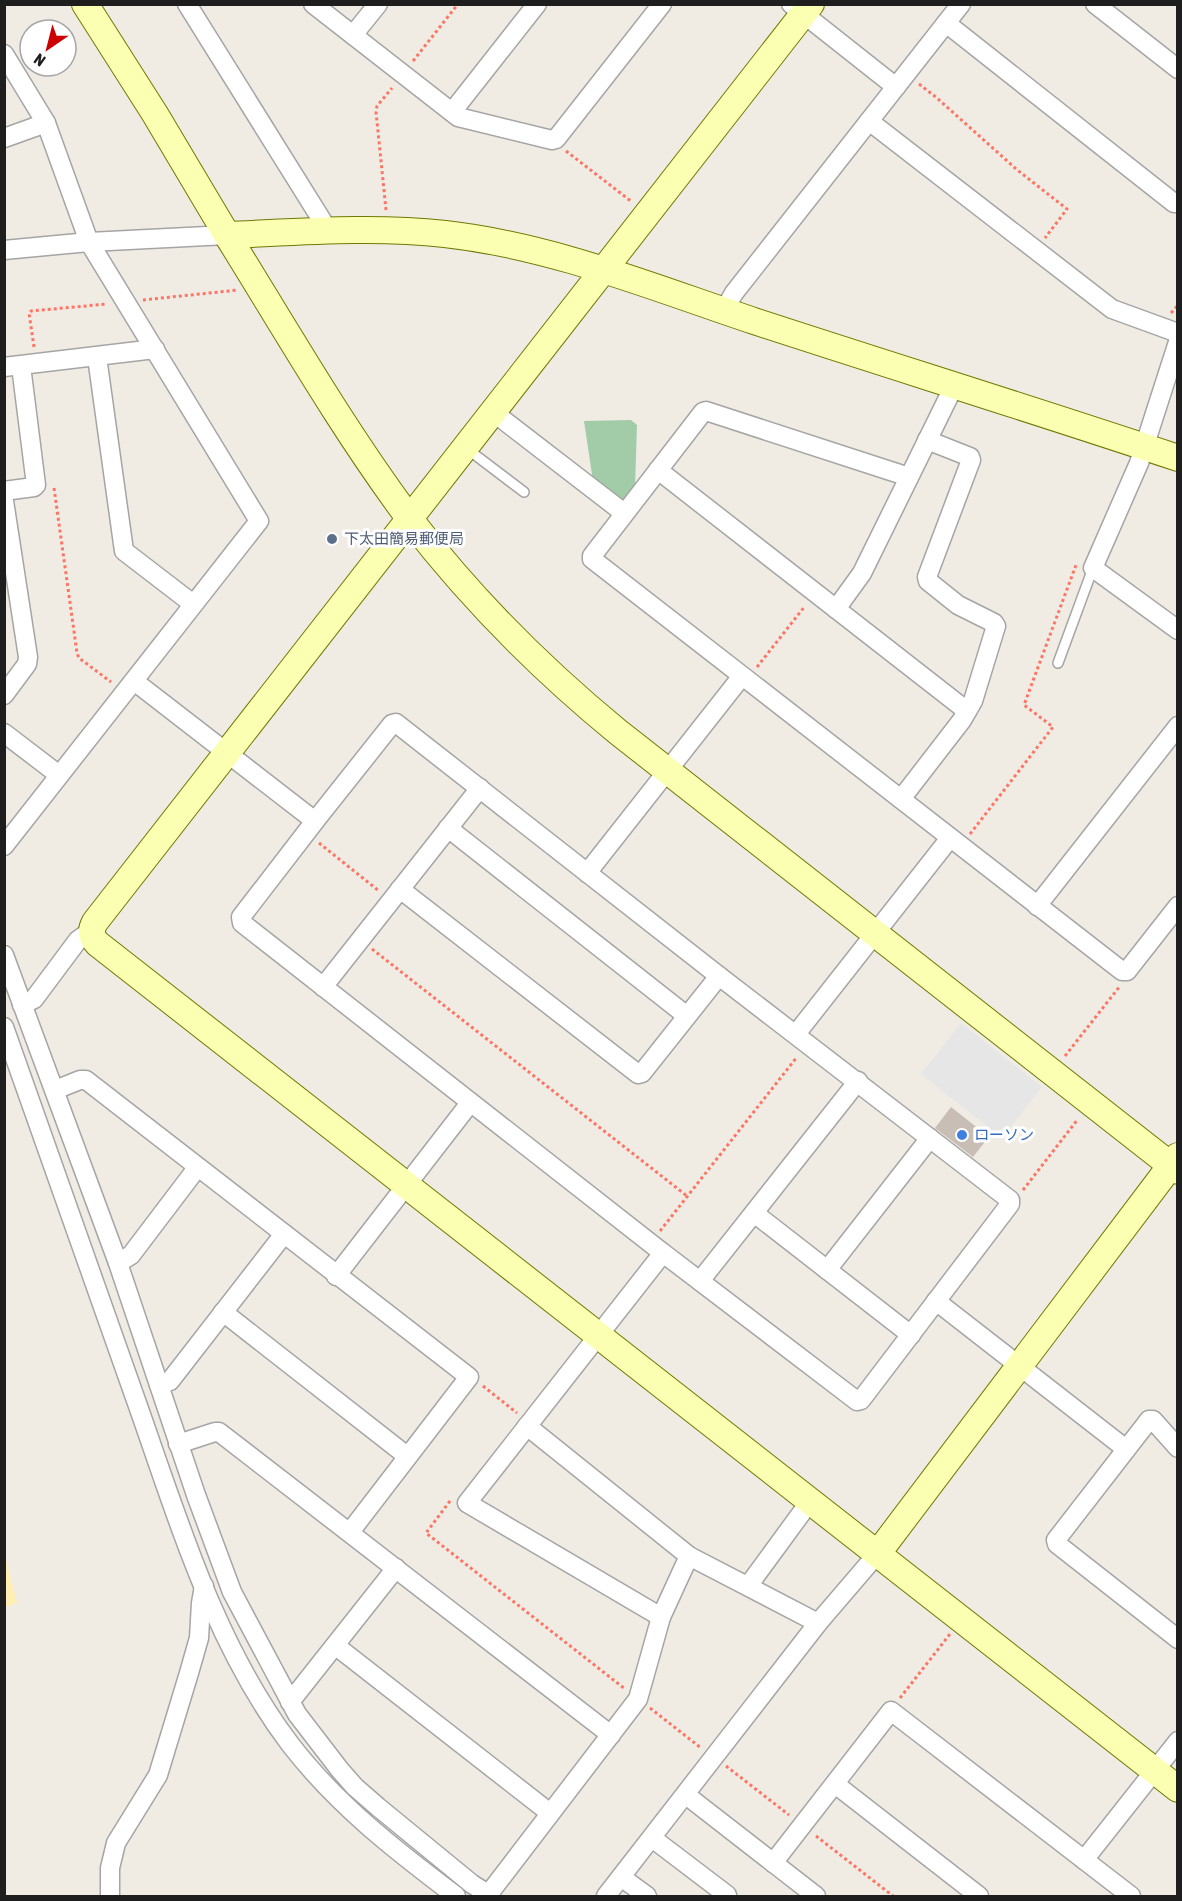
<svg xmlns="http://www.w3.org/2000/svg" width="1182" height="1901" font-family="'Asap Condensed','Noto Sans JP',sans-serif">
  <rect width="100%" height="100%" fill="#f0ece3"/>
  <polygon fill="#ffefb2" points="4,1552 17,1603 5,1607 4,1607"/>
  <polygon fill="#a2cba8" points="631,420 637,425 635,487 627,499 620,501 593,481 584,421"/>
  <polygon fill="#e6e6e6" points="961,1023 1042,1087 1002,1138 921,1074"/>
  <polygon fill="#c8beb6" points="951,1107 979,1129 978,1131 988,1138 973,1157 935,1128"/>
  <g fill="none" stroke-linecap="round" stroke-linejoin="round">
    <defs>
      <g id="lane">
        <polyline points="466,448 524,492"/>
        <polyline points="1058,663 1093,568"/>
      </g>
      <g id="street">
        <polyline points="187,4 323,222 326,231"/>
        <polyline points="313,4 458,117 552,140 556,139 662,4"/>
        <polyline points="791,4 896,87"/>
        <polyline points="1095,4 1178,69"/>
        <polyline points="946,23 1174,203 1178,202"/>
        <polyline points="353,35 378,4"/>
        <polyline points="4,54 46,123 89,242 259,521 4,846"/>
        <polyline points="452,112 537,4"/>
        <polyline points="869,121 1112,309 1178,333"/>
        <polyline points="4,138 46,123"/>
        <polyline points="4,250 89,242 227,235"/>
        <polyline points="724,310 734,293 961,4"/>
        <polyline points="1178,342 1139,463 1093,568 1178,630"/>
        <polyline points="97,357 124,551 193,604"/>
        <polyline points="4,367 155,349"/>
        <polyline points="493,412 624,513"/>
        <polyline points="658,470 967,711"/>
        <polyline points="909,477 706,411 703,412 592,556 592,559 1122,971 1127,971 1178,906"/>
        <polyline points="4,491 34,487 36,485 21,366"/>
        <polyline points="4,501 28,657 27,664 4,695"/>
        <polyline points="836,609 862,573 954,386"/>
        <polyline points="134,681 315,821 392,724 396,723 719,976 1010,1200 1010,1204 861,1400 857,1401 663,1253 467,1503 661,1617"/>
        <polyline points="4,733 59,775"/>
        <polyline points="901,799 962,720 973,701 996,626 994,623 958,605 928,581 927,577 971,460 970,457 927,440"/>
        <polyline points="315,821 241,917 242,923 663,1253"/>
        <polyline points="448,828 687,1016"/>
        <polyline points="587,873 742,676"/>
        <polyline points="400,889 638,1074 642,1073 719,976"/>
        <polyline points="1037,906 1178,726"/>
        <polyline points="4,955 118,1263 196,1495 232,1592 297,1714 340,1770 355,1787 378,1807 472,1884 491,1896"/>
        <polyline points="323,987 480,788"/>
        <polyline points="22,1005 34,999 78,940 85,935 91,933"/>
        <path d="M4 1027C49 1154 94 1280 138 1406 179 1522 215 1645 290 1744 337 1805 395 1850 456 1896"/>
        <polyline points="796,1034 950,838"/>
        <polyline points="55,1090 80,1080 86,1080 469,1377 350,1532"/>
        <polyline points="754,1213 911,1335"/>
        <polyline points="118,1263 131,1255 197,1168"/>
        <polyline points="827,1270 930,1138"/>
        <polyline points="336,1276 470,1103"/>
        <polyline points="700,1281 858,1081"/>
        <polyline points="936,1301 1126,1449"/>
        <polyline points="223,1312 407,1456"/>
        <polyline points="159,1385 170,1381 284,1234"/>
        <polyline points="527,1426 689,1556 818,1623"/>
        <polyline points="178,1444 215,1432 219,1432 611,1735"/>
        <polyline points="1178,1448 1153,1420 1149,1420 1056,1540 1057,1544 1178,1639"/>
        <polyline points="748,1586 811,1500"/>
        <polyline points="336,1646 550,1813"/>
        <polyline points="290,1702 396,1568"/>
        <polyline points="835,1784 979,1896"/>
        <polyline points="686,1795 816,1896"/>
        <polyline points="652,1838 727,1895"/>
        <polyline points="1084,1860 1178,1741"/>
        <polyline points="773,1863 891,1711 1131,1896"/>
        <polyline points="621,1877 647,1896"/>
        <polyline points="488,1895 638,1699 661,1617 689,1556"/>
        <polyline points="110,1896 110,1868 116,1843 158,1775 189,1673 199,1638 201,1603 204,1586"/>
        <polyline points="606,1896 818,1623 878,1553"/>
      </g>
      <g id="secondary">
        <path d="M85 4 155 114 227 235C299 232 373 226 445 234 552 246 652 287 754 321 895 367 1037 411 1178 458"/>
        <path d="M811 4 95 922C90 931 91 937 98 944L1178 1789"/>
        <path d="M227 235C286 330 342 428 409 518 471 599 540 668 618 732L1178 1171"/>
        <polyline points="878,1553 1178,1156"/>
      </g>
    </defs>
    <use href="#lane" stroke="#a5a5a5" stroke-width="12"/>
    <use href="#street" stroke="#a5a5a5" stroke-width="21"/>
    <use href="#secondary" stroke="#6d7a00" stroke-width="28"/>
    <g stroke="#ff7565" stroke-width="3" stroke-dasharray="3 3" stroke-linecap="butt">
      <polyline points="413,61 458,4"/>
      <polyline points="919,84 937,98 1016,169 1067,209 1045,238"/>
      <polyline points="566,151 632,202"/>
      <polyline points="386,210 376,112 377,106 392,88"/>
      <polyline points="143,300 238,290"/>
      <polyline points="1171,313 1178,305"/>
      <polyline points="34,347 29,313 31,311 107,304"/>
      <polyline points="54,488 77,653 79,658 111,682"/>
      <polyline points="757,667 805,606"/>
      <polyline points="970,834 1053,727 1024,705 1076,565"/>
      <polyline points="319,843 379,891"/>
      <polyline points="372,949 687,1196"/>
      <polyline points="1065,1056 1120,986"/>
      <polyline points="1023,1190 1078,1119"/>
      <polyline points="660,1231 797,1057"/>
      <polyline points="483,1386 517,1413"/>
      <polyline points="450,1501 426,1533 625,1689"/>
      <polyline points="900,1698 950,1634"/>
      <polyline points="650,1708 701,1748"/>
      <polyline points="726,1766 789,1815"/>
      <polyline points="816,1836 893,1896"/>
    </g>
    <use href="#lane" stroke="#fff" stroke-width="9"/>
    <use href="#street" stroke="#fff" stroke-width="18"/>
    <use href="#secondary" stroke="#fbffb2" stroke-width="26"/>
  </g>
  <circle fill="#5c6f8a" stroke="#fff" stroke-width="2" cx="332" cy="539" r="6"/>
  <circle fill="#3f7fe0" stroke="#fff" stroke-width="2" cx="962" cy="1135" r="6"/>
  <g text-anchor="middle" stroke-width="6" stroke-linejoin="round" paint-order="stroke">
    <g font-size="15" fill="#4e5e75" stroke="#fff" text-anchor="start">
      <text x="344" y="544">下太田簡易郵便局</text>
    </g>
    <g font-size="15" fill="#366cbe" stroke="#fff" text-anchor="start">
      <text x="974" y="1140">ローソン</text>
    </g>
  </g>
  <rect width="1182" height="1901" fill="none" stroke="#1e1e1e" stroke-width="12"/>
  <g transform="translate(48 48) rotate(215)"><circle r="28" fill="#ffffff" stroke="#a5a5a5" stroke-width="1.5"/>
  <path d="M0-4.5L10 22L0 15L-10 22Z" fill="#cc0000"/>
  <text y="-9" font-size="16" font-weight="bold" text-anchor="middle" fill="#1e1e1e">N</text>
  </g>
</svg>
